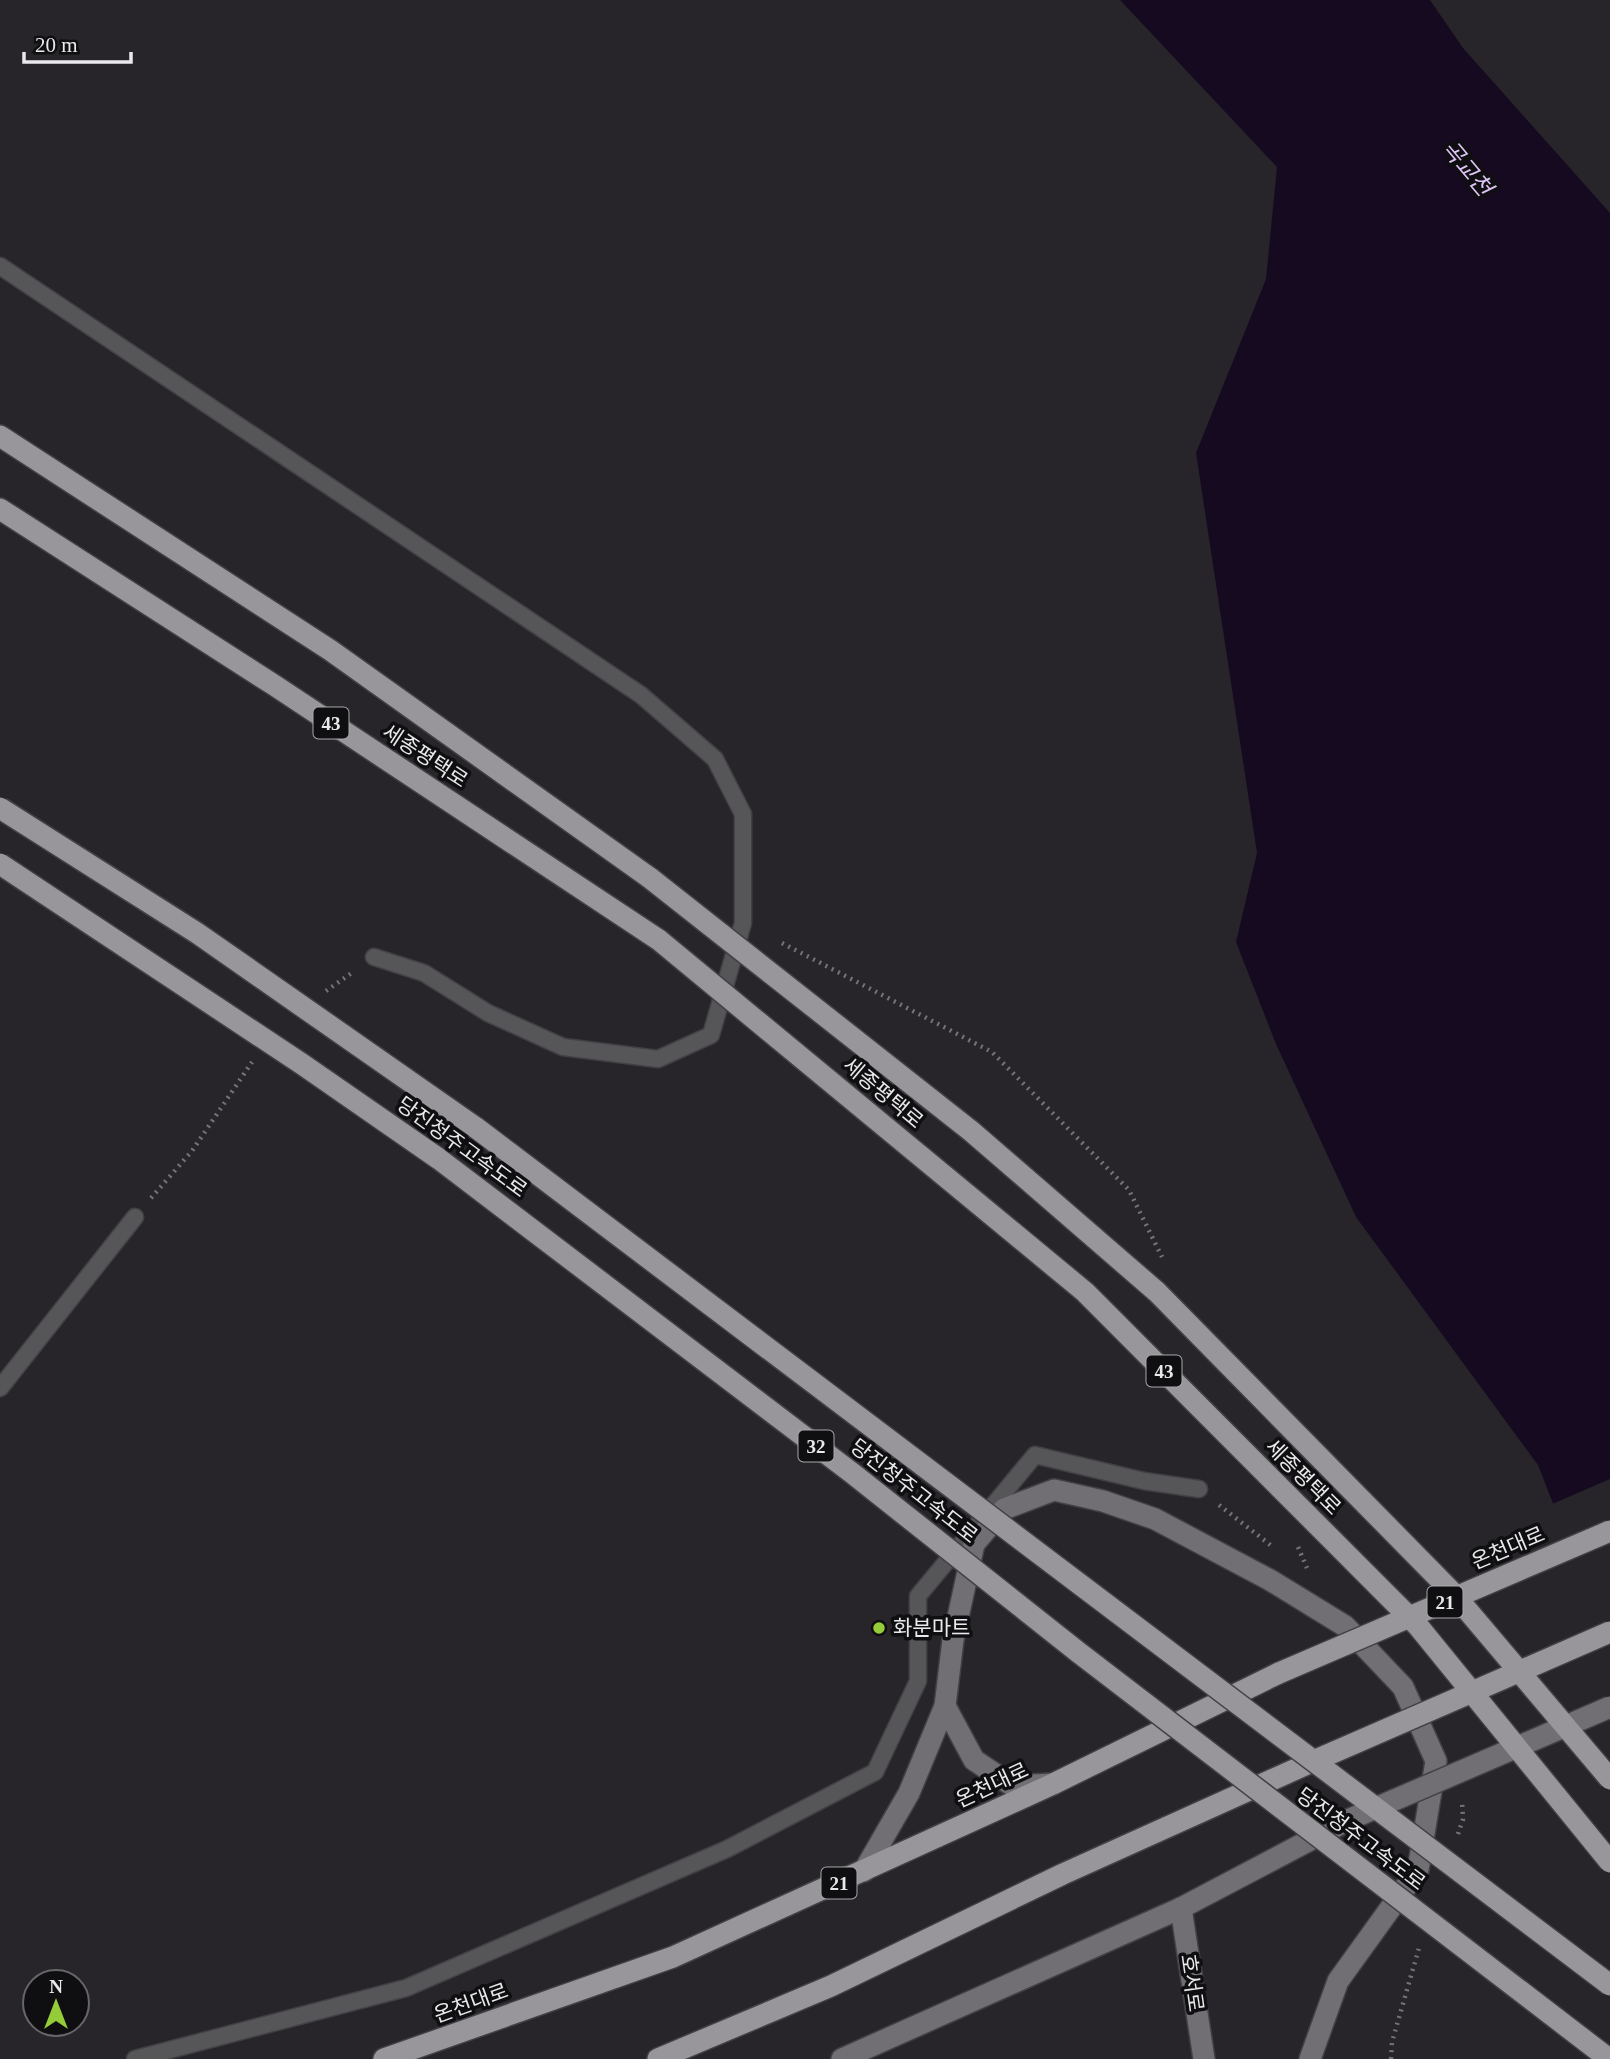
<svg xmlns="http://www.w3.org/2000/svg" width="1610" height="2059" font-family="'Times New Roman','Noto Sans KR',serif">
  <rect width="100%" height="100%" fill="#272529"/>
  <polygon fill="#160a20" points="1120,0 1430,0 1463,48 1610,213 1610,1649 1538,1465 1356,1217 1276,1044 1236,942 1257,853 1196,453 1266,279 1277,167"/>
  <polygon fill="#272529" points="1610,1479 1610,1652 1607,1650 1550,1505"/>
  <g fill="none" stroke-linecap="round" stroke-linejoin="round">
    <defs>
      <g id="lane">
        <polyline points="0,266 641,695 715,759 743,814 743,923 711,1035 658,1059 563,1047 488,1013 424,973 374,957"/>
        <polyline points="0,1388 135,1217"/>
        <polyline points="135,2059 406,1988 727,1849 875,1772 918,1681 918,1596 1035,1455 1144,1481 1199,1489"/>
      </g>
      <g id="secondary">
        <polyline points="945,1706 974,1760 1013,1786 1053,1784"/>
        <polyline points="864,1871 909,1793 945,1706 953,1640 974,1544 1004,1509 1054,1490 1103,1501 1155,1519 1270,1580 1345,1626 1403,1687 1436,1761 1418,1870 1338,1981 1310,2059"/>
        <polyline points="1181,1908 1204,2059"/>
        <polyline points="842,2059 1181,1908 1348,1820"/>
      </g>
      <g id="highway">
        <polyline points="0,436 330,650 650,878"/>
        <polyline points="0,509 274,685 659,940"/>
        <polyline points="384,2059 673,1957 1053,1784 1279,1673"/>
        <polyline points="658,2059 831,1986 1063,1874 1316,1760"/>
      </g>
    </defs>
    <use href="#lane" stroke="#424044" stroke-width="19"/>
    <use href="#secondary" stroke="#424044" stroke-width="24"/>
    <use href="#highway" stroke="#424044" stroke-width="24"/>
    <g stroke="#747376" stroke-width="4.5" stroke-dasharray="2 5" stroke-linecap="butt">
      <polyline points="782,943 992,1052 1129,1190 1162,1257"/>
      <polyline points="326,991 353,972"/>
      <polyline points="151,1198 192,1151 252,1062"/>
      <polyline points="1219,1505 1273,1547"/>
      <polyline points="1298,1547 1307,1568"/>
      <polyline points="1458,1834 1463,1819 1462,1801"/>
      <polyline points="1391,2059 1392,2042 1419,1948"/>
    </g>
    <use href="#lane" stroke="#565557" stroke-width="16"/>
    <use href="#secondary" stroke="#716f73" stroke-width="21"/>
    <use href="#highway" stroke="#98969b" stroke-width="21"/>
    <defs>
      <polyline id="secondary-bridge" points="1348,1820 1610,1707"/>
      <g id="highway-bridge">
        <polyline points="0,808 197,933 475,1127 1610,1985"/>
        <polyline points="0,864 302,1064 439,1159 852,1473 1078,1652 1609,2059"/>
        <polyline points="650,878 971,1131 1157,1292 1452,1592 1610,1779"/>
        <polyline points="659,940 1085,1292 1418,1626 1610,1862"/>
        <polyline points="1279,1673 1610,1531"/>
        <polyline points="1316,1760 1610,1632"/>
      </g>
    </defs>
    <use href="#secondary-bridge" stroke="#424044" stroke-width="24" stroke-linecap="butt"/>
    <use href="#highway-bridge" stroke="#424044" stroke-width="24" stroke-linecap="butt"/>
    <use href="#secondary-bridge" stroke="#716f73" stroke-width="21"/>
    <use href="#highway-bridge" stroke="#98969b" stroke-width="21"/>
  </g>
  <circle fill="#95cc3a" stroke="#0f0e10" stroke-width="2.5" cx="879" cy="1628" r="7"/>
  <g text-anchor="middle" stroke-width="7" stroke-linejoin="round" paint-order="stroke">
    <g fill="#0f0e10" stroke="#a8a7a9" stroke-width="2">
      <rect x="313.5" y="707.5" width="35" height="31" rx="5"/>
      <rect x="1146.5" y="1355.5" width="35" height="31" rx="5"/>
      <rect x="798.5" y="1430.5" width="35" height="31" rx="5"/>
      <rect x="1427.5" y="1586.5" width="35" height="31" rx="5"/>
      <rect x="821.5" y="1867.5" width="35" height="31" rx="5"/>
    </g>
    <g font-size="19" font-weight="bold" fill="#e9e8ea">
      <text x="331" y="730">43</text>
      <text x="1164" y="1378">43</text>
      <text x="816" y="1453">32</text>
      <text x="1445" y="1609">21</text>
      <text x="839" y="1890">21</text>
    </g>
    <g font-size="21" fill="#e9e8ea" stroke="#0f0e10">
      <text transform="translate(425 756) rotate(33)" y="7">세종평택로</text>
      <text transform="translate(883 1093) rotate(40)" y="7">세종평택로</text>
      <text transform="translate(462 1147) rotate(36)" y="7">당진청주고속도로</text>
      <text transform="translate(1303 1477) rotate(45)" y="7">세종평택로</text>
      <text transform="translate(914 1491) rotate(38)" y="7">당진청주고속도로</text>
      <text transform="translate(1508 1548) rotate(-23)" y="7">온천대로</text>
      <text transform="translate(992 1785) rotate(-25)" y="7">온천대로</text>
      <text transform="translate(1361 1839) rotate(37)" y="7">당진청주고속도로</text>
      <text transform="translate(1192 1983) rotate(82)" y="7">호서로</text>
      <text transform="translate(471 2003) rotate(-20)" y="7">온천대로</text>
    </g>
    <g font-size="21" fill="#e9e8ea" stroke="#0f0e10" text-anchor="start">
      <text x="893" y="1635">화분마트</text>
    </g>
    <g font-size="23" font-style="italic" fill="#dec4f7" stroke="#0f0e10">
      <text transform="translate(1467 168) rotate(50)" y="8">곡교천</text>
    </g>
  </g>
  <g transform="translate(56 2003)"><circle r="33" fill="#0f0e10" stroke="#666567" stroke-width="2"/>
  <path d="M0-5L12 26L0 18L-12 26Z" fill="#95cc3a"/>
  <text y="-10" font-size="19" font-weight="bold" text-anchor="middle" fill="#e9e8ea">N</text>
  </g>
  <path d="M24 52v10h107v-10" fill="none" stroke="#e9e8ea" stroke-width="3.5"/>
  <text x="35" y="52" font-size="21" fill="#e9e8ea" stroke="#0f0e10" stroke-width="5" paint-order="stroke">20 m</text>
</svg>
